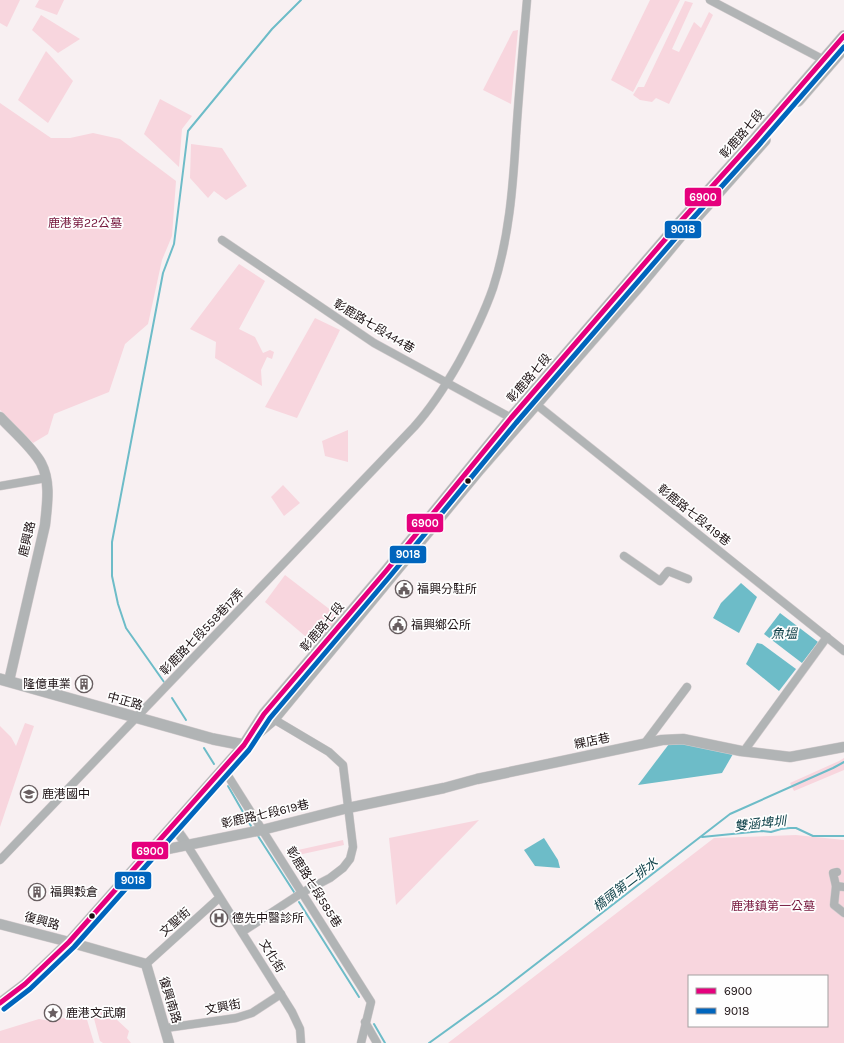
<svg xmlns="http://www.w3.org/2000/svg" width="844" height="1043" font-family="Karla,'Noto Sans TC',sans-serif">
  <rect width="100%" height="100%" fill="#f8f0f2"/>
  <g fill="#f8d6de" fill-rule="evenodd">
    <polygon points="0,0 20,0 7,27 0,23"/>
    <polygon points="39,0 64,0 57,15 35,7"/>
    <polygon points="650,0 680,0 633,92 611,80"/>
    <polygon points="685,1 693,3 672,49 679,52 694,22 701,28 709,12 713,15 669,104 656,98 652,102 640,100 633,95 638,87 644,87"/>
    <polygon points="41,15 80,39 58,53 32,30"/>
    <polygon points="518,30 511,104 483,90 513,31"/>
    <polygon points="46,51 73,81 48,123 18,100"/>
    <polygon points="160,99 192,116 182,129 179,167 144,134"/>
    <polygon points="0,103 51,138 70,138 93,133 120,139 176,181 172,236 162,260 148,324 125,344 109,392 54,414 48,434 33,443 0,410"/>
    <polygon points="191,144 222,148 247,186 226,200 214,191 208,198 190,178"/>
    <polygon points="239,264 265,281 239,329 255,337 263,353 270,350 274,352 272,359 267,357 261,370 262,386 215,358 216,342 190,329"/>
    <polygon points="315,318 340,330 297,418 265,407"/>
    <polygon points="348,430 348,462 325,456 322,441"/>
    <polygon points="283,485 300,503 284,516 271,497"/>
    <polygon points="285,575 341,618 318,647 265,602"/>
    <polygon points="25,723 34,726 0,827 0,726 11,737 16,746"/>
    <polygon points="844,758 844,770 794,791 790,783 839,761"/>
    <polygon points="479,820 396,905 389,838"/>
    <path d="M796 835 844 840V1043H448L714 838ZM689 976H827V1026H689Z"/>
    <polygon points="343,840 344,845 289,857 289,852"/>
    <polygon points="103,1007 129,1031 127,1038 131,1043 103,1043 100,1041 92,1011"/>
    <polygon points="85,1013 94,1043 0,1043 0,1031 39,1019 51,1021"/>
  </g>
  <g fill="#6dbcc8">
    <polygon points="741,583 757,597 739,633 713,618 721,603"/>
    <polygon points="780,613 818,642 802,663 764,634"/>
    <polygon points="757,643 762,644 796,669 779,691 746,664"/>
    <polygon points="684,743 733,754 722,773 638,785 669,744"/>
    <polygon points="544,838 558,860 560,868 535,866 524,850"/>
  </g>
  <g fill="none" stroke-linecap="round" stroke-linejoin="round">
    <g stroke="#6dbcc8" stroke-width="2">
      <polyline points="164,682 126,628 118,604 112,576 112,542 163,273 174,244 188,131 272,29 301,0"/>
      <polyline points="172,698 186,720"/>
      <polyline points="204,748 214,764"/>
      <polyline points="228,786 251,826"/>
      <polyline points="258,836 294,892"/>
      <polyline points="702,837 762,831 771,832 781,829 790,828 796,828 813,836 844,836"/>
      <polyline points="299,902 359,997"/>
      <polyline points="374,1024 385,1043"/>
      <polyline points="429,1043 497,994 730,814 833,768 844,762"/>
    </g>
    <defs>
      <g id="minor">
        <polyline points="710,0 824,60 827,63"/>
        <polyline points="222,240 374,343 515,420"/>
        <polyline points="532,401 844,651"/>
        <polyline points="0,486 46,478"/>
        <polyline points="624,556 660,581 668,571 688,579"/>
        <polyline points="645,743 687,687"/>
        <polyline points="744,751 827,637"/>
        <polyline points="223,768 371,1002 361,1043"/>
        <polyline points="187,845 292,1012 300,1029 301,1043"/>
        <path d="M0 860 414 427C432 407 446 385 459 362 472 338 484 314 493 288 509 239 513 187 516 136 519 91 523 45 527 0"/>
        <polyline points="833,873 837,872 833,873 836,886"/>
        <polyline points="844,887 836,886 834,905 844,913"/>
        <polyline points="242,932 303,892 330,878 343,868 350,859 353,847 343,765 329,752 270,717"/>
        <polyline points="146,964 219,898"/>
        <polyline points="365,1022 377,1043"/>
        <polyline points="166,1028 236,1018 252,1013 281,994"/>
      </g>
      <g id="tertiary">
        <path d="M0 417C12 430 33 448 41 463 51 482 47 505 45 525L9 681"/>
        <polyline points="173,825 187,845"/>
        <polyline points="148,853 262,830 348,808 444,788 477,779 662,740 683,739 741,751 790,757 844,747"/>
        <polyline points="0,924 69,942 146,964 169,1043"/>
        <polyline points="0,1003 25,984 69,942 244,745"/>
      </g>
      <g id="secondary">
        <polyline points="798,101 844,48"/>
        <polyline points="0,679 213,739 244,745"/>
        <polyline points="253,737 273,720 479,470 640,285 688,227 765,140"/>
        <polyline points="244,745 264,714 386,571 511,418 681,221 754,140 844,36"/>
      </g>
    </defs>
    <use href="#minor" stroke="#d4cdcf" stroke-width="9"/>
    <use href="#tertiary" stroke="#d4cdcf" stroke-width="11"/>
    <use href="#secondary" stroke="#d4cdcf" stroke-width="12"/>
    <use href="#minor" stroke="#b1b4b5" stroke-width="8"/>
    <use href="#tertiary" stroke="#b1b4b5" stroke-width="10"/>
    <use href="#secondary" stroke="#b1b4b5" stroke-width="11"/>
    <defs>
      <polyline id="bus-1" points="0,1003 25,984 69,942 244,745 264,714 386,571 511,418 681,221 754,140 844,36"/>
      <polyline id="bus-2" points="4,1009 30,989 74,947 249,750 270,718 391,575 516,423 686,226 759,145 844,47"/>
    </defs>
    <use href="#bus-1" stroke="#fefefe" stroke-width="8"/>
    <use href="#bus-2" stroke="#fefefe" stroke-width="8"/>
    <use href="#bus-1" stroke="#e5007d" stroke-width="5"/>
    <use href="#bus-2" stroke="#0065bd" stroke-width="5"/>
  </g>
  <defs>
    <symbol id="civic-ring" viewBox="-11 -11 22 22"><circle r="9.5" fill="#fefefe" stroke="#685e60" stroke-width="1.5"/><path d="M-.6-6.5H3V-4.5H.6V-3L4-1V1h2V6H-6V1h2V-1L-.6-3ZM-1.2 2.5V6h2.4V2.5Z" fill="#685e60"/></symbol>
    <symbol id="building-ring" viewBox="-11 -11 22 22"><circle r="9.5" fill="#fefefe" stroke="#685e60" stroke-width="1.5"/><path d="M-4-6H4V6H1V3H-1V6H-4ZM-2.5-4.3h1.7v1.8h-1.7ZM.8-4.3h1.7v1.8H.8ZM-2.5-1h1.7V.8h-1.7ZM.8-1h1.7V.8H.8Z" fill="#685e60"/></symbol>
    <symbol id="school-ring" viewBox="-11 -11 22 22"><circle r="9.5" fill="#fefefe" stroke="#685e60" stroke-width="1.5"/><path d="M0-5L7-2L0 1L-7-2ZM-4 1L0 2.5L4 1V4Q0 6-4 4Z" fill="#685e60"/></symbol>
    <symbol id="hospital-ring" viewBox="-11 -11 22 22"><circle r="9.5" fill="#fefefe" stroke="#685e60" stroke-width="1.5"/><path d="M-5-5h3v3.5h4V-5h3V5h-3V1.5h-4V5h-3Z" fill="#685e60"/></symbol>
    <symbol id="sight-ring" viewBox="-11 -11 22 22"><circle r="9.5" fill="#fefefe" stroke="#685e60" stroke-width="1.5"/><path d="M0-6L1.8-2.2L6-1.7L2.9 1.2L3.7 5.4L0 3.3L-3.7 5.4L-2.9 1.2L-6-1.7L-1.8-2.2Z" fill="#685e60"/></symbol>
  </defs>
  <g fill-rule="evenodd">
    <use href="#civic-ring" x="394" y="579" width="20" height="20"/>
    <use href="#civic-ring" x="388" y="615" width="20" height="20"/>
    <use href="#building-ring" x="74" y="674" width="20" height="20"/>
    <use href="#school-ring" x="19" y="784" width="20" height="20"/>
    <use href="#building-ring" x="27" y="882" width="20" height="20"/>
    <use href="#hospital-ring" x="209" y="908" width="20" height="20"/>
    <use href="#sight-ring" x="43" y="1003" width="20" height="20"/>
  </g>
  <g fill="#1b1012" stroke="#fefefe" stroke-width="1.5">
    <circle cx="468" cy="481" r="3.5"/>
    <circle cx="92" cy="916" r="3.5"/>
  </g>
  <g text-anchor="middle" stroke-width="3.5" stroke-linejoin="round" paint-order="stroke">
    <g font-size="12" fill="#1b1012" stroke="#fefefe">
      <text transform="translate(742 134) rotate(-49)" y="4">彰鹿路七段</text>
      <text transform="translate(374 326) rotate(31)" y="4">彰鹿路七段444巷</text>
      <text transform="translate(529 378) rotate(-49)" y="4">彰鹿路七段</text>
      <text transform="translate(694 515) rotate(39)" y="4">彰鹿路七段419巷</text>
      <text transform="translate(27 539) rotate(-77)" y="4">鹿興路</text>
      <text transform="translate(322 627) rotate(-50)" y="4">彰鹿路七段</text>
      <text transform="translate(202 632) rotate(-46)" y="4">彰鹿路七段558巷17弄</text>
      <text transform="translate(125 701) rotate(16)" y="4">中正路</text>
      <text transform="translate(592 741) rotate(-12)" y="4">粿店巷</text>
      <text transform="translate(265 814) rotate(-13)" y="4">彰鹿路七段619巷</text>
      <text transform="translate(314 887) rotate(58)" y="4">彰鹿路七段585巷</text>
      <text transform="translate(42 921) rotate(15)" y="4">復興路</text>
      <text transform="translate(175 922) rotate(-42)" y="4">文聖街</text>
      <text transform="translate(272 956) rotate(58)" y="4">文化街</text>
      <text transform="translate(170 1000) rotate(73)" y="4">復興南路</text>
      <text transform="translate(223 1007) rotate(-11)" y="4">文興街</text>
    </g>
    <g font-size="12" fill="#74143a" stroke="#fefefe">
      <text x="85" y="227">鹿港第22公墓</text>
      <text x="773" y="910">鹿港鎮第一公墓</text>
    </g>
    <g font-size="12" fill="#1b1012" stroke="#fefefe" text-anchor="start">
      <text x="417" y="593">福興分駐所</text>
      <text x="411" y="629">福興鄉公所</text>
      <text x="71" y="688" text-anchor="end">隆億車業</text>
      <text x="42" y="798">鹿港國中</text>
      <text x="50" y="896">福興穀倉</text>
      <text x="232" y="922">德先中醫診所</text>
      <text x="66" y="1017">鹿港文武廟</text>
    </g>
    <g font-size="13" font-style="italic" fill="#0c3f47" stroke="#fefefe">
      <text x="784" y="638">魚塭</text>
      <text transform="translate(760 823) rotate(-6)" y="5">雙涵埤圳</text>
      <text transform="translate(625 884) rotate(-38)" y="5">橋頭第二排水</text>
    </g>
  </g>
  <g stroke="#fefefe" stroke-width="1.5">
    <rect x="684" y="187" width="38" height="20" rx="4" fill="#e5007d"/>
    <rect x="664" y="220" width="38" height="19" rx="4" fill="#0065bd"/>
    <rect x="406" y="513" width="38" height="20" rx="4" fill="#e5007d"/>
    <rect x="389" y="545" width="38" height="19" rx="4" fill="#0065bd"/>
    <rect x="131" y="841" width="38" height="19" rx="4" fill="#e5007d"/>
    <rect x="114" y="871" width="38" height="19" rx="4" fill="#0065bd"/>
  </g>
  <g font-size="11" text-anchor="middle" font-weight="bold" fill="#fff">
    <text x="703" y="201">6900</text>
    <text x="683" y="233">9018</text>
    <text x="425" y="527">6900</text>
    <text x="408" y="558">9018</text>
    <text x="150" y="855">6900</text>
    <text x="133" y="884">9018</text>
  </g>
  <rect x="688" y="975" width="140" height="52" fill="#fefefe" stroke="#a39fa0"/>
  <rect x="696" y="988" width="20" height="6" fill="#e5007d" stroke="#a39fa0"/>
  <text x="724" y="995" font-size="12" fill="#1b1012">6900</text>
  <rect x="696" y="1008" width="20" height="6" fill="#0065bd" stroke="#a39fa0"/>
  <text x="724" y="1015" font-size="12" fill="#1b1012">9018</text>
</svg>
